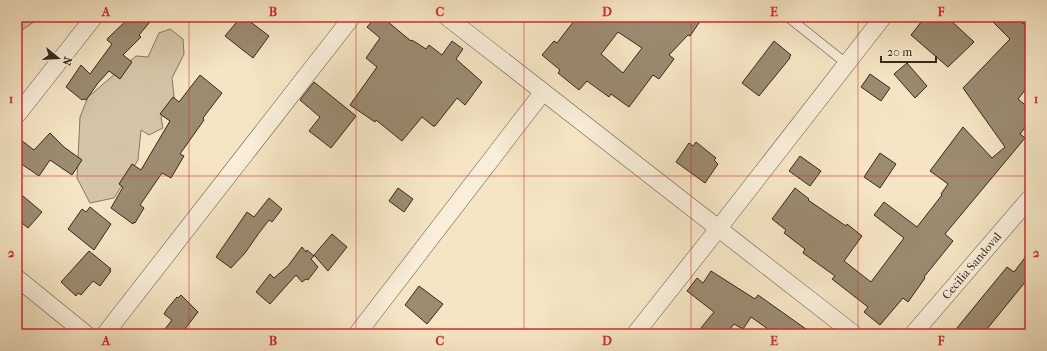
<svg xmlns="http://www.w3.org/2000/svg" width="1047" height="351" font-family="'IM FELL French Canon',serif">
  <rect width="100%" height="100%" fill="#f5e5c4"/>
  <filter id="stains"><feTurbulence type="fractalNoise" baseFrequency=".005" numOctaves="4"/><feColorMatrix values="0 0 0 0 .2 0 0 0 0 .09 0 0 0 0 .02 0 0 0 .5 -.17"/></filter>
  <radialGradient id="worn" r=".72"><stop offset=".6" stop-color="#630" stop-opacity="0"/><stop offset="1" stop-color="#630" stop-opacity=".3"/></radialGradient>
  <g fill="#d5c5a7" stroke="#877760">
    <polygon points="17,17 41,17 19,32 17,36"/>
    <polygon points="170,29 183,39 184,54 172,78 175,105 161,117 163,128 149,135 141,130 138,160 114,198 90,203 77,178 80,117 88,97 136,56 148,57 159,33"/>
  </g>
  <g fill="#9b8b71" stroke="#392918" fill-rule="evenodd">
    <polygon points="130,17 154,17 139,35 141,37 123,55 132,62 120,79 109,71 98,83 86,100 84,99 82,100 66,87 81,65 90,74 112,44 107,40 108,38"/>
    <polygon points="241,17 244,17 269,36 253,58 225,36"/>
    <polygon points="376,17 382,17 411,41 412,40 426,49 429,45 442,55 452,41 463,49 456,59 482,82 465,105 457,98 435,126 433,126 422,117 402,141 376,120 375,122 350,105 377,67 366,58 380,38 367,27"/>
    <path d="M577 17H703L690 36 688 35 669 55 674 59 659 79 653 75 629 107 611 94 609 97 587 81 579 90 558 73 560 70 542 55 554 41 557 43ZM618 32 642 48 623 73 601 54Z"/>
    <polygon points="925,17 947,17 974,42 948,67 911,35"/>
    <polygon points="988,17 1014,17 1030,28 1030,84 1018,99 1030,109 1030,121 1020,134 1025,138 945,234 953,241 924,277 925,278 908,302 903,298 880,325 864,312 868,307 832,279 835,276 803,253 805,249 784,233 786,230 772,219 795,188 809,199 808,200 846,226 847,224 862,236 844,261 871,282 904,238 874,215 884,202 917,227 942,195 941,194 948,184 930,171 963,127 992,158 1005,147 963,88 1010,39"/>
    <polygon points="774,41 791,55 789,58 790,58 759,96 742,83"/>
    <polygon points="907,63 927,86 915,98 894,74"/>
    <polygon points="870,74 890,88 881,101 861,87"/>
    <polygon points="200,75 222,93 203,118 204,120 180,154 184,156 171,178 162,173 140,205 144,208 135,223 134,222 133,224 111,208 123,187 119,184 132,164 141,170 170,121 160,114 173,97 179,102"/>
    <polygon points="314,82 356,116 331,148 309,131 320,117 300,100"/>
    <polygon points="50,133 64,147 82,160 72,175 50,160 39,176 17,161 17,137 34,150"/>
    <polygon points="696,142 716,158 714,160 718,164 705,183 676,162 689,143 693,146"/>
    <polygon points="880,153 896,164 880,188 864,177"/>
    <polygon points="800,156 821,171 810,186 789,171"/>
    <polygon points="398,188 413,199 404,212 389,201"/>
    <polygon points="17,191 42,212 28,228 17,219"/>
    <polygon points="269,198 282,209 272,222 269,220 259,233 245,253 231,268 216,257 247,212 254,217"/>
    <polygon points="90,207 111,224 94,250 68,229 82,209 86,212"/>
    <polygon points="332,234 347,247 328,271 314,255"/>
    <polygon points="302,247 306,252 307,250 314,256 311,259 318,267 308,280 306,279 302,282 296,275 270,304 256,292 270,274 274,278 288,266"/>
    <polygon points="89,251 111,269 109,270 111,271 100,286 93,281 81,295 78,293 76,296 61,282"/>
    <polygon points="1030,251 1030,276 983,334 952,334 1007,267 1014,272"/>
    <polygon points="711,271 755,299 758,295 813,334 775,334 751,317 743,329 734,324 726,334 696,334 714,312 687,291 697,278 703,283"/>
    <polygon points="419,286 443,304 427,324 405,305"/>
    <polygon points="181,295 198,312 181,334 161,334 172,320 164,314 167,309 177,297 178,298"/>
  </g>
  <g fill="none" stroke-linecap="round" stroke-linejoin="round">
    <defs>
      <polyline id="lane" points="788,17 847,64"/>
      <g id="street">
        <polyline points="447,17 854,334"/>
        <polyline points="17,115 94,17"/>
        <polyline points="17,278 86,334"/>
        <polyline points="105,334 352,17"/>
        <polyline points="357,334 543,92"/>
        <polyline points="635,334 718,229 883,17"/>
        <path id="s1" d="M913 334 1030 198"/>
      </g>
    </defs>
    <use href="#lane" stroke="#685843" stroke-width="10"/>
    <use href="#street" stroke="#685843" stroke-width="18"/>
    <use href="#lane" stroke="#f8eed9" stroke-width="9"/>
    <use href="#street" stroke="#f8eed9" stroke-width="17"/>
  </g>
  <path fill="none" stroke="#d62828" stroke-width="1" stroke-opacity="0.55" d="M189 17V334M356 17V334M524 17V334M691 17V334M858 17V334M17 176H1030"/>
  <g text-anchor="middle" stroke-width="3" stroke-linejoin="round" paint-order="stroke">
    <g font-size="12" fill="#392918" stroke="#f8eed9">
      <text dy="4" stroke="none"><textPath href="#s1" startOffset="90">Cecilia Sandoval</textPath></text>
    </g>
  </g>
  <rect width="1047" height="351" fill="none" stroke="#f5e5c4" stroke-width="44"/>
  <g transform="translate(58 58) rotate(108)" stroke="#f8eed9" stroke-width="3" paint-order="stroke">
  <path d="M0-3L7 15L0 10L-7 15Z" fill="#392918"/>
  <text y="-6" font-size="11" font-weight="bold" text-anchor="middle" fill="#392918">N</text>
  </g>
  <path d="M881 56v6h55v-6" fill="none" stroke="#392918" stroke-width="2"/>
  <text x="887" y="56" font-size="12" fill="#392918" stroke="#f8eed9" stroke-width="3" paint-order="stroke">20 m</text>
  <rect x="22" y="22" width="1003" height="307" fill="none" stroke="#d62828" stroke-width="1.5"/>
  <g font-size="13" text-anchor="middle" font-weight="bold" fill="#d62828">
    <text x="106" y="16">A</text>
    <text x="273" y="16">B</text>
    <text x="440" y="16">C</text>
    <text x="607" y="16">D</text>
    <text x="774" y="16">E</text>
    <text x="941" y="16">F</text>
    <text x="11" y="103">1</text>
    <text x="1036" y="103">1</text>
    <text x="11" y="257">2</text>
    <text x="1036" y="257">2</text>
    <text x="106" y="345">A</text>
    <text x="273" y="345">B</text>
    <text x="440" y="345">C</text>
    <text x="607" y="345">D</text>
    <text x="774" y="345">E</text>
    <text x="941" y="345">F</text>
  </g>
  <rect width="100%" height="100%" filter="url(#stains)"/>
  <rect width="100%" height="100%" fill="url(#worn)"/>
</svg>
